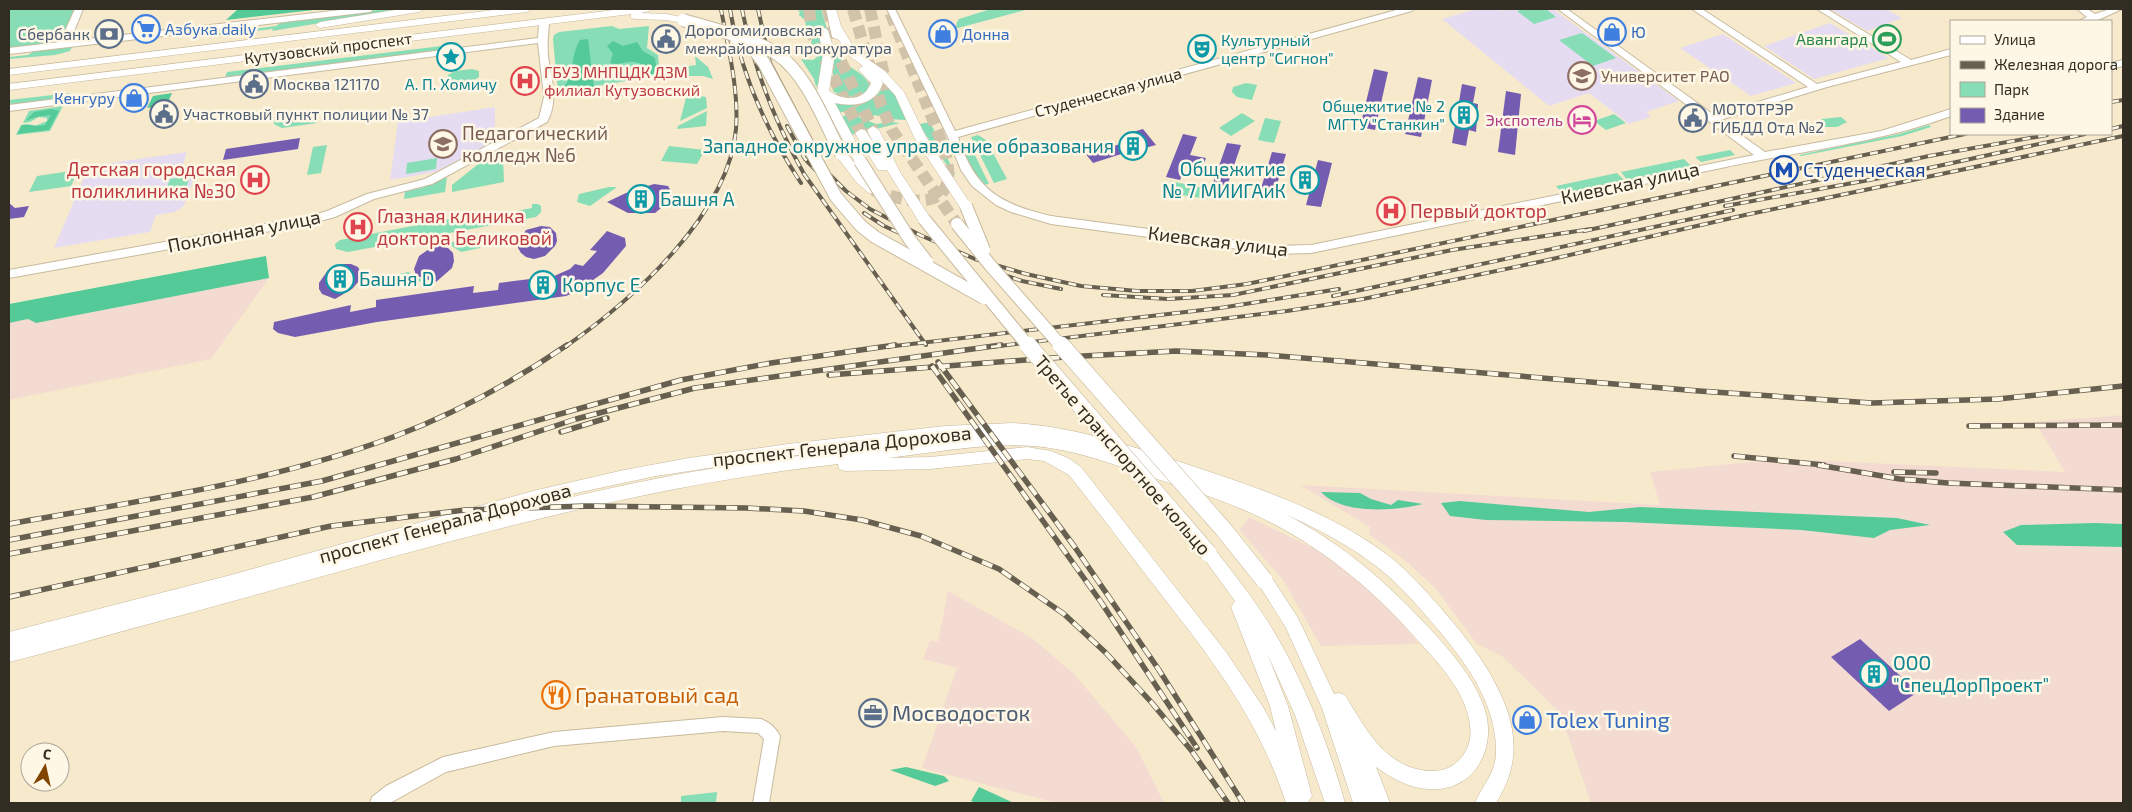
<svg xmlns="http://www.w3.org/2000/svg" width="2132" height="812" font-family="'Exo 2',sans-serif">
  <rect width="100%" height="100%" fill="#f7e9cc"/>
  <g fill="#f3dbd1">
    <polygon points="269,278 211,359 9,400 9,323 28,319 36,323"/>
    <polygon points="2123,415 2123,803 1591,803 1560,713 1503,657 1476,643 1436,589 1408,563 1369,534 1370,527 1300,485 1660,505 1650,472 1781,459 2065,472 2035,422"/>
    <polygon points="1249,517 1317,550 1374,592 1385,602 1419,644 1321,646 1283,580 1240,530"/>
    <polygon points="948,591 1032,638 1074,674 1136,747 1164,803 1057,803 922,768 957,668 923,659 930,640 938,642"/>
  </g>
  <g fill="#e6dcf1">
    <polygon points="1476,9 1499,9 1502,11 1508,9 1553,9 1679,101 1646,112 1651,117 1629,124 1589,93 1549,106 1442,19"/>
    <polygon points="1830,9 1886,9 1902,18 1867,31"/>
    <polygon points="1830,23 1889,58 1814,79 1764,46"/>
    <polygon points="1723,34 1796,83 1751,96 1680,48"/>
    <polygon points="495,107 495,143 488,145 435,172 390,180 398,122"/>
    <polygon points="187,152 180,175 196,173 184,206 175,212 156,215 150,232 54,248 89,166"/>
  </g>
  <g fill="#87ddb5">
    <path d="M9 9H74C71 16 69 24 64 31 53 47 26 46 9 48Z"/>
    <polygon points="385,9 405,9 272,31 273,29 219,35 219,33 276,26 283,21"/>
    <path d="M806 9H821L827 29 819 31C824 49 827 71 816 87L814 79 801 59 813 60 818 56 811 51 813 49 811 42 814 36 811 32 807 33 805 20 799 15 800 12 797 11Z"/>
    <polygon points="991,9 1029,9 958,28 956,27 957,22 959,19"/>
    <polygon points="1523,9 1546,9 1556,17 1534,24 1517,11"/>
    <polygon points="612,26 619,29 649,26 647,48 658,55 660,75 558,93 553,39 554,35 559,32"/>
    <polygon points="1582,33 1616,58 1593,66 1559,40"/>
    <polygon points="458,44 457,48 225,77 227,72"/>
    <polygon points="72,47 70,51 55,55 9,59 9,57 28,55 34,51"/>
    <path d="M833 54H837C844 68 864 70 869 85L867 91C856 99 843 98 833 91Z"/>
    <polygon points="695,56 708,67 713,79 703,76 689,76 669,69 696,65"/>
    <path d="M472 69 479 71V77C471 83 456 84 447 81L448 75 455 71Z"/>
    <polygon points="1246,83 1257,85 1252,100 1237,97 1232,92 1233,87"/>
    <path d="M887 84 898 99 906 120 888 119V117L880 114 879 116 874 115 873 117H862L850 110 838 113 832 103C850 106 876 106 883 85Z"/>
    <polygon points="70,93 67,97 9,105 12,103 9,104 9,100"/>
    <polygon points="687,94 706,97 707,108 680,121"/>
    <polygon points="63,106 50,131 16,135 21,125 29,124 35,126 47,121 47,118 39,117 30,122 23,123 29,111"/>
    <polygon points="298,110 311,110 318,113 317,123 282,128 274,124 275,116"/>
    <polygon points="707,111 706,126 677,129 678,126"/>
    <polygon points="1242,113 1255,121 1231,136 1219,128"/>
    <polygon points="851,114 876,124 892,122 900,123 851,135 840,117"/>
    <polygon points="1614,114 1626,123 1606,130 1594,121"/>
    <polygon points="1841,117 1847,122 1837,127 1818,127 1814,124 1822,119"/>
    <polygon points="1265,118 1281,121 1274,143 1258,140"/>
    <polygon points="930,122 955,174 954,175 923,131 920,124"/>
    <polygon points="1929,125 1931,127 1902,136 1801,156 1799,155 1899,134"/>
    <polygon points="978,135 986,140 1007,179 994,183 971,137"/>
    <polygon points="327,145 321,173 307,175 313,147"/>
    <polygon points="970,145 989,184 980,185 959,147"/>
    <polygon points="669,146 705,150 697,164 661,161"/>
    <polygon points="1730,150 1735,155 1701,162 1695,157"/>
    <polygon points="503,157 504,182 452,192 452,185 482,161"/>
    <polygon points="437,158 436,169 406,174 407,163"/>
    <polygon points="1684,159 1692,167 1628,181 1621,172"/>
    <polygon points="78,170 71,186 29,192 37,176"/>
    <polygon points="1617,173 1625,181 1563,194 1556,186"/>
    <polygon points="190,176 184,195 163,199 170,179"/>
    <polygon points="447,177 445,192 404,199 405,191 422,188"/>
    <polygon points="1170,181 1209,189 1209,199 1167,193"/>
    <polygon points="609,187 617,187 590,206 577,202 579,194"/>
    <polygon points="532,204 538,204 541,206 541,212 536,217 348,252 336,249 335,244 340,240 480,213 480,218 532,208"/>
    <polygon points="477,237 481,243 480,248 461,252 447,243"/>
    <polygon points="408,272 422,280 423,281 403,283 394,281 395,275"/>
    <polygon points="717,792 716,803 681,803 681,796"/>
  </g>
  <g fill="#55ca99">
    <polygon points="238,9 323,9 226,20"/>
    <path d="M588 39 594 87 563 88C576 74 569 58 580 40Z"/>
    <path d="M613 41 623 46 637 42 643 51 655 58 657 73 625 79V75L643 65C630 57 623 67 610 63L613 54 607 46Z"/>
    <polygon points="172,93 167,105 147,108 153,96"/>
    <path d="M51 109 59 111 49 130 17 134 22 125C30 124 34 127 45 125L51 115 36 117 25 121 34 112Z"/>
    <polygon points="266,256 269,278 36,323 28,319 9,323 9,304"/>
    <path d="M1321 492 1360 493 1371 499 1391 505 1398 500 1423 504C1396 511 1342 515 1321 492Z"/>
    <polygon points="1460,501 1589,512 1640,507 1897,518 1930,525 1890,530 1874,538 1801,530 1625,522 1486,520 1450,516 1441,503"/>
    <polygon points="2095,523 2123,524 2123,547 2017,545 2003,532 2021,525"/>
    <polygon points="906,767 944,776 949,781 935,786 890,770"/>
    <polygon points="979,787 1014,803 976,803 971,801"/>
  </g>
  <g fill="#745db1">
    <polygon points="673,26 674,46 655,48 656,33 659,33 659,27"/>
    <polygon points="1374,69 1388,72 1375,130 1360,127"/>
    <polygon points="1418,77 1432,80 1421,137 1405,134"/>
    <polygon points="1462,84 1476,87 1473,103 1478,104 1476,132 1469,130 1466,146 1452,143"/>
    <polygon points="1506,91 1521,94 1515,155 1498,152"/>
    <polygon points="1143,129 1156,145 1141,149 1140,148 1093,163 1080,147 1098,142 1103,149 1131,141 1126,134"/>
    <polygon points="1183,134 1197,137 1190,155 1206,158 1202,168 1186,165 1180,180 1166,177"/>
    <polygon points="300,138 298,149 223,160 226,149"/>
    <polygon points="1227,143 1241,145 1226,189 1212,186"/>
    <polygon points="1272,152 1286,154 1273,198 1259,195"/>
    <polygon points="1318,160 1332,163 1321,207 1306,205"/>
    <polygon points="654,184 668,186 671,191 671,196 666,204 655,213 628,213 607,202 626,193"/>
    <polygon points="9,203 15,208 29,206 24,217 9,219"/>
    <polygon points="541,226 550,227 556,233 557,241 555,246 545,256 534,259 526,257 521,253 518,248 518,242 526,230"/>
    <polygon points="607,231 625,238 626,246 603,273 576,292 566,296 377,322 295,337 278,333 273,329 274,322 351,305 350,312 376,307 376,300 474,286 473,293 498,290 499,283 554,276 570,269 575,264 583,266 597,251 590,250"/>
    <polygon points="440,246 448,248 453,253 454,261 452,268 436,282 422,278 416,275 414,269 419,256 432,247"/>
    <polygon points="342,264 351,264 358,267 361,273 359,281 352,289 335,299 322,294 319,289 319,283 328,270"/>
    <polygon points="1860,639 1918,692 1889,711 1831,657"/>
  </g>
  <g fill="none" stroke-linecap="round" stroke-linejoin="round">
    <g stroke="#d0c3aa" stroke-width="12" stroke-dasharray="12 6" stroke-linecap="butt">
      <polyline points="809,9 812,34 861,133"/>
      <polyline points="828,9 838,55 873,130"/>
      <polyline points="853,9 881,105 892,130 957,224"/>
      <polyline points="870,9 887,90"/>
      <path d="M873 190C921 208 965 209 942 143L889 9"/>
    </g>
    <defs>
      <g id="minor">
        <polygon points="75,9 83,9 70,41 349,9 374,9 370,12 9,54 9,48 60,42"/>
        <path d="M887 9H895L955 131 1400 9H1413L1412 11 958 137C975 189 999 204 1051 216L1275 246 1311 245 1754 155 1558 9H1567L1714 115 1808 87 1692 9H1702L1817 84 1901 62 1817 9H1827L1911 60 1951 49V55L1827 87 1720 120 1765 152 1881 131 1951 109V116C1878 143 1801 151 1726 167 1588 196 1449 224 1311 253L1275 254 1051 224 1011 212 996 205 972 186 961 170 947 135Z"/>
        <polygon points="2077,9 2087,9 2095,14 2110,9 2122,9 2098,20 2079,21 2087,17"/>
        <path d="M544 21 549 24C548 35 547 45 548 56 551 79 559 101 547 122L432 184 374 199 335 217 309 224 9 278V270L309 216 327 211 367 194 425 179 539 118 544 97 538 43 9 111V105L538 38 539 24Z"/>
        <polygon points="2123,60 2123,66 2111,69 2111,63"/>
        <path d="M723 717 761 719C769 722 776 728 780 736L769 803H753L764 739 758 733 723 731 554 746 446 772 390 803H370L372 797 386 786 443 757 554 732Z"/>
      </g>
      <g id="major">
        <polygon points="401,9 424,9 419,12 320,28 315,25 320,22"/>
        <polygon points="502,9 532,9 527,12 9,75 9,69"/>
        <polygon points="622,9 651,9 650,11 640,13 666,14 687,18 688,20 683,23 666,20 635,19 631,18 631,14 9,90 9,84"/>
        <path d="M826 9H836L841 26 856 51 885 71 904 92 926 137 972 206 971 209H961L914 137 895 95 880 79 883 83C875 105 855 107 835 103L866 161 860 165 856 164 817 92 823 54 818 30 819 28 823 27 828 30 835 54 829 91C844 101 864 102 871 83L858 69 863 66 848 55 839 40 832 37Z"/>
        <polygon points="873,126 879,130 900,172 931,219 929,222 919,222 887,170 878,170 855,133 861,129 865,130 874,144 867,130"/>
        <polygon points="841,150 845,151 865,177 879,190 877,193 869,193 857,183 835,154"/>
        <path d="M1013 423C1070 426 1121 443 1174 460 1249 485 1331 510 1394 560 1410 574 1425 590 1439 606 1457 627 1475 648 1489 672 1515 717 1525 757 1496 803H1475C1482 786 1495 774 1496 754 1498 699 1457 651 1423 612 1410 597 1396 582 1380 569 1351 546 1318 529 1285 514 1342 543 1389 584 1432 631 1452 653 1471 675 1482 702 1500 743 1477 793 1428 789 1409 788 1391 778 1376 767L1390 803H1353L1322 708 1286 628 1256 580 1258 575 1264 573 1270 575 1298 618 1334 694 1339 693 1345 695C1365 728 1386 769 1430 771 1441 771 1450 769 1458 761 1468 751 1472 740 1470 725 1466 693 1442 667 1421 644 1373 589 1318 543 1251 513 1222 500 1191 490 1160 480 1124 468 1088 454 1050 448 999 440 940 452 888 458L930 457 1027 447 1051 451 1068 458 1081 467 1226 652 1263 707 1276 731 1270 706 1231 607 1235 601 1200 553 1202 548 1208 546 1214 548C1233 573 1253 598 1270 625 1303 679 1328 742 1345 803H1325L1295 715 1267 653 1288 706 1312 796 1307 803H1286C1257 715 1209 656 1153 584 1125 548 1098 511 1069 475L1044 461 1027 459 930 469 845 471 839 469 838 464C601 490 374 564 145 625 100 637 55 651 9 662V632L227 576 533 491 624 470 689 458 788 444 945 426ZM982 435C887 445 792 455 697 471 601 488 505 513 411 539L562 496 656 476 788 456Z"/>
      </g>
    </defs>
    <use href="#minor" stroke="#c7ba9e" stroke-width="2"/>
    <use href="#major" stroke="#c7ba9e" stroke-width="1"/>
    <use href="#minor" fill="#fff" fill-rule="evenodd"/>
    <use href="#major" fill="#fff" fill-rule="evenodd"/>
    <defs>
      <g id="rail-far1">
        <path d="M730 9C740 72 766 130 801 183"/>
        <path d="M742 9C753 66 776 124 804 174L926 345"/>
        <polyline points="758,9 770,63 829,174 846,191 870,209 920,235 975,259 1026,274 1081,286 1137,291 1192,291 1247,284 1965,134"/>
        <polyline points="2111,102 2123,100"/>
        <polyline points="787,126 805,159 831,186"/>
        <polyline points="2111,129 2123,126"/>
        <polyline points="1725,206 1897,175 2085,134"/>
        <polyline points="864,213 884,226 917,241"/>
        <polyline points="1584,231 1929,156 2047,135"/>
        <polyline points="998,273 1022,281 1061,289"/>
        <polyline points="1103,295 1168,299 1233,295 1452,250 1591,229"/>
        <polyline points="1333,296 1733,210"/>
        <path d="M565 347C631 301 729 215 736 129 739 89 728 48 721 9"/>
        <polyline points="886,347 1220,308 1339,289"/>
        <polyline points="991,347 1287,311 1363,299 1539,262 1745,215 2123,136"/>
      </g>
      <g id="rail">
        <polyline points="938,362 1074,546 1159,670 1243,803"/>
        <polyline points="932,366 1101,602 1197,748"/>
        <polyline points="829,375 1065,357 1176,351 1267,355 1699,391 1872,403 1998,399 2123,386"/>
        <polyline points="1969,426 2123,425"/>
        <polyline points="561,432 607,418"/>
        <polyline points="1734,456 1824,465"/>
        <polyline points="1818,465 1900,479 1948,483 2123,490"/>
        <polyline points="1894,472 1936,473"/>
        <path d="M9 524C138 501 269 483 393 437 454 414 513 382 567 345"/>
        <polyline points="9,540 322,481 681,380 771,363 895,345"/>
        <polyline points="9,554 313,497 456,459 576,419 695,388 1001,345"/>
        <polyline points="9,597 331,526 465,510 586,506 746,508 804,511 862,520 921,536 999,569 1064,614 1106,653 1152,703 1191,750 1228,803"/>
      </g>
    </defs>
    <use href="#rail-far1" stroke="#676050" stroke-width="4"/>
    <use href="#rail" stroke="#676050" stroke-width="5.5"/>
    <use href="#rail-far1" stroke="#fff7e6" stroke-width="2.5" stroke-dasharray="8" stroke-linecap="butt"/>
    <use href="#rail" stroke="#fff7e6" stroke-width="4" stroke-dasharray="11" stroke-linecap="butt"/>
    <defs>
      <g id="major-bridge-far1">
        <path d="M683 20C709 28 756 39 777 54 807 74 825 123 841 154"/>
        <polyline points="736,38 752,47 764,63 836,197 861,226 875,237 984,298"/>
        <polyline points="860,161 910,240 927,262"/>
        <polyline points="966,206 984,250"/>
        <polyline points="924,219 1029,347"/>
        <polyline points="957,224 990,265 1062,347"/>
      </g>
      <g id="major-bridge">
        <polyline points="1028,345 1208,553"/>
        <polyline points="1061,345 1224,530 1264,580"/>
      </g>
    </defs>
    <use href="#major-bridge-far1" stroke="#c7ba9e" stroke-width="14" stroke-linecap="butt"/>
    <use href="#major-bridge" stroke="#c7ba9e" stroke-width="18" stroke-linecap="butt"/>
    <use href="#major-bridge-far1" stroke="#fff" stroke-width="12"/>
    <use href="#major-bridge" stroke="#fff" stroke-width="17"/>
  </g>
  <defs>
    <symbol id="supermarket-ring" viewBox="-11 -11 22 22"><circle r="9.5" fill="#fff7e6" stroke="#3f7fe0" stroke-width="1.5"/><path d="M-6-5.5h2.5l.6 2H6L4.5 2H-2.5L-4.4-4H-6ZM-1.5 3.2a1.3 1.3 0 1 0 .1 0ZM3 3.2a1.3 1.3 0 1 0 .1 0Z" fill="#3f7fe0"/></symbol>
    <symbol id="shop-ring" viewBox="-11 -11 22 22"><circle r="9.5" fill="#fff7e6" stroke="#3f7fe0" stroke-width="1.5"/><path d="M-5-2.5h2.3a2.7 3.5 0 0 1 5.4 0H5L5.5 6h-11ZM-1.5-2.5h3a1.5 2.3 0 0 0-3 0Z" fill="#3f7fe0"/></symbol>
    <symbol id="bank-ring" viewBox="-11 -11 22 22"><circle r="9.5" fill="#fff7e6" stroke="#5c6f8a" stroke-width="1.5"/><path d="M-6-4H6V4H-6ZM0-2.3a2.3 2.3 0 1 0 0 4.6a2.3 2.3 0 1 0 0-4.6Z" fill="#5c6f8a"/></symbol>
    <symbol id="civic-ring" viewBox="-11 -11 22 22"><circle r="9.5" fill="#fff7e6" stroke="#5c6f8a" stroke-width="1.5"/><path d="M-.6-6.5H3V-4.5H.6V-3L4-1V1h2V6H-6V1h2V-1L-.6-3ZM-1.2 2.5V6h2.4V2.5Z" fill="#5c6f8a"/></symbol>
    <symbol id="stadium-ring" viewBox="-11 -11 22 22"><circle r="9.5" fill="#fff7e6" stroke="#2e9e5b" stroke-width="1.5"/><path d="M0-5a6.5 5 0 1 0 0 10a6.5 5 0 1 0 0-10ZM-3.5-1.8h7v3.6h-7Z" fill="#2e9e5b"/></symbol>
    <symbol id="theatre-ring" viewBox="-11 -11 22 22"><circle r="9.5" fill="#fff7e6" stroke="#0f9aa8" stroke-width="1.5"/><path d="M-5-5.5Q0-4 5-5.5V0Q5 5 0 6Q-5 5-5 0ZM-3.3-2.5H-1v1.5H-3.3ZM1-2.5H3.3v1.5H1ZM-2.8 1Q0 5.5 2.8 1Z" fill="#0f9aa8"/></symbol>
    <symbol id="sight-ring" viewBox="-11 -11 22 22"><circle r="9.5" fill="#fff7e6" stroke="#0f9aa8" stroke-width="1.5"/><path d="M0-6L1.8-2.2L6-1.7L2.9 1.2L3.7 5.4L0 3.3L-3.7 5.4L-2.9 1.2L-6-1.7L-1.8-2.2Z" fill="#0f9aa8"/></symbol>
    <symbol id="university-ring" viewBox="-11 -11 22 22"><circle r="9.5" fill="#fff7e6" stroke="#8d6e63" stroke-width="1.5"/><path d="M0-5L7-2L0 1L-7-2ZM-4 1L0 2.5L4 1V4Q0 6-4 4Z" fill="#8d6e63"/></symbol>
    <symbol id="hospital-ring" viewBox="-11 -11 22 22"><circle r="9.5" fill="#fff7e6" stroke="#e0444e" stroke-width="1.5"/><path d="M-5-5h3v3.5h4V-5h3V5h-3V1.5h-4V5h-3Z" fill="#e0444e"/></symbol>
    <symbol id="building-ring" viewBox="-11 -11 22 22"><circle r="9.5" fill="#fff7e6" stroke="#0f9aa8" stroke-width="1.5"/><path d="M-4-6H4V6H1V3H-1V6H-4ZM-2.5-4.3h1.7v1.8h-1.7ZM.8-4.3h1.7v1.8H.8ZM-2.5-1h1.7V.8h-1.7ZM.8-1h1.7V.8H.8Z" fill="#0f9aa8"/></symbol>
    <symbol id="hotel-ring" viewBox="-11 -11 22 22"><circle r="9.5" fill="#fff7e6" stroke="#d1479c" stroke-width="1.5"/><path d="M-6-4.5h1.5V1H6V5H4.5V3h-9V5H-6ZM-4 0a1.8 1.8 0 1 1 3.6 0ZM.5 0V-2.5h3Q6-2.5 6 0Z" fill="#d1479c"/></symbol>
    <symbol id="metro-ring" viewBox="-11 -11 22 22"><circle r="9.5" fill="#fff7e6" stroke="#1a4fb4" stroke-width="1.5"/><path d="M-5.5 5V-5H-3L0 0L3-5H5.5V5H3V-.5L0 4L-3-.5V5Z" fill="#1a4fb4"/></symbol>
    <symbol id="restaurant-ring" viewBox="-11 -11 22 22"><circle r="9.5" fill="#fff7e6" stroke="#e8710a" stroke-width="1.5"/><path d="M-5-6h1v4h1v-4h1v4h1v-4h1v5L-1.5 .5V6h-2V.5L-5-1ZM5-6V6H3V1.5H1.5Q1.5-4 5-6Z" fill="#e8710a"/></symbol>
    <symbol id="office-ring" viewBox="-11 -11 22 22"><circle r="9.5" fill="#fff7e6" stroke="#5c6f8a" stroke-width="1.5"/><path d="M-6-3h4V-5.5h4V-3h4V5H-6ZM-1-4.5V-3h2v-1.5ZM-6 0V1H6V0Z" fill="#5c6f8a"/></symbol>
  </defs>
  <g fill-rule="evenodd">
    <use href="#supermarket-ring" x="130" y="13" width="32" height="32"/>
    <use href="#shop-ring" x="1596" y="16" width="32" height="32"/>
    <use href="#bank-ring" x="93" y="18" width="32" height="32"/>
    <use href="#shop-ring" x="927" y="18" width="32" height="32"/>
    <use href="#civic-ring" x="650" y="23" width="32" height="32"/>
    <use href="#stadium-ring" x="1871" y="23" width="32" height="32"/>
    <use href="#theatre-ring" x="1186" y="33" width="32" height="32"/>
    <use href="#sight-ring" x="435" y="41" width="32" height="32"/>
    <use href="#university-ring" x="1566" y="60" width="32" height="32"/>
    <use href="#hospital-ring" x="509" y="65" width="32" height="32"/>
    <use href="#civic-ring" x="238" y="68" width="32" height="32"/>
    <use href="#shop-ring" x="118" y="82" width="32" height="32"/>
    <use href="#civic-ring" x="148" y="98" width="32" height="32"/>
    <use href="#building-ring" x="1448" y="99" width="32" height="32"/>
    <use href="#civic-ring" x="1677" y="102" width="32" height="32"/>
    <use href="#hotel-ring" x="1566" y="104" width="32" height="32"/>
    <use href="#university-ring" x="427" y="128" width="32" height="32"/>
    <use href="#building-ring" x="1117" y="130" width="32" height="32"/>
    <use href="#metro-ring" x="1768" y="154" width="32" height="32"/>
    <use href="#hospital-ring" x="239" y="164" width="32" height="32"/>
    <use href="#building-ring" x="1289" y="164" width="32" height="32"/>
    <use href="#building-ring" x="625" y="183" width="32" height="32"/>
    <use href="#hospital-ring" x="1375" y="195" width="32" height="32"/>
    <use href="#hospital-ring" x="342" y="211" width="32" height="32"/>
    <use href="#building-ring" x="324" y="263" width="32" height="32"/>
    <use href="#building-ring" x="527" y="269" width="32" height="32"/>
    <use href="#building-ring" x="1858" y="658" width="32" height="32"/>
    <use href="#restaurant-ring" x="540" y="679" width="32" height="32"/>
    <use href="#office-ring" x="857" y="697" width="32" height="32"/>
    <use href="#shop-ring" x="1511" y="704" width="32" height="32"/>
  </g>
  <g text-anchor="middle" stroke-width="5" stroke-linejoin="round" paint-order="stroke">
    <g font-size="16" fill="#366cbe" stroke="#fff7e6" text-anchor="start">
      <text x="165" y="35">Азбука daily</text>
      <text x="1631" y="38">Ю</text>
      <text x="962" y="40">Донна</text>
      <text x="115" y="104" text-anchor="end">Кенгуру</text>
    </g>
    <g font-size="16" fill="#4e5e75" stroke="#fff7e6" text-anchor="start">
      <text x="685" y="36">Дорогомиловская<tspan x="685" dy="18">межрайонная прокуратура</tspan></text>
      <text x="90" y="40" text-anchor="end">Сбербанк</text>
      <text x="273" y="90">Москва 121170</text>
      <text x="1712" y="115">МОТОТРЭР<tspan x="1712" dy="18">ГИБДД Отд №2</tspan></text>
      <text x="183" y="120">Участковый пункт полиции № 37</text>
    </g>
    <g font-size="16" fill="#27864d" stroke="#fff7e6" text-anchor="end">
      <text x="1868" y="45">Авангард</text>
    </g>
    <g font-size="16" fill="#0d838f" stroke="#fff7e6" text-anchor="start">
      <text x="1221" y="46">Культурный<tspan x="1221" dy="18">центр "Сигнон"</tspan></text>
      <text x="451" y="90" text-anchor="middle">А. П. Хомичу</text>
      <text x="1445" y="112" text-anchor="end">Общежитие № 2<tspan x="1445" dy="18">МГТУ "Станкин"</tspan></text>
    </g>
    <g font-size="16" fill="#322d22" stroke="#fff7e6">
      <text transform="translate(328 48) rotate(-7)" y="6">Кутузовский проспект</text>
      <text transform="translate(1108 92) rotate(-15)" y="6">Студенческая улица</text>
    </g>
    <g font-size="16" fill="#be3a42" stroke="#fff7e6" text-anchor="start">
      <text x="544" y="78">ГБУЗ МНПЦДК ДЗМ<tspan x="544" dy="18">филиал Кутузовский</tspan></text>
    </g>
    <g font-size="16" fill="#785e54" stroke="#fff7e6" text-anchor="start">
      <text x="1601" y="82">Университет РАО</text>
    </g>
    <g font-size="16" fill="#b23c85" stroke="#fff7e6" text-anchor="end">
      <text x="1563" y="126">Экспотель</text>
    </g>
    <g font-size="19" fill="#785e54" stroke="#fff7e6" text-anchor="start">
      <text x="462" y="140">Педагогический<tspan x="462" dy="22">колледж №6</tspan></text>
    </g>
    <g font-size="19" fill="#0d838f" stroke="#fff7e6" text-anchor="start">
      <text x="1114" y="153" text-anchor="end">Западное окружное управление образования</text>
      <text x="1286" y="176" text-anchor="end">Общежитие<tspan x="1286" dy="22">№ 7 МИИГАиК</tspan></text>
      <text x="660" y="206">Башня А</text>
      <text x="359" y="286">Башня D</text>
      <text x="562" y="292">Корпус E</text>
      <text x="1893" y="670">ООО<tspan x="1893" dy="22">"СпецДорПроект"</tspan></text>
    </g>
    <g font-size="19" fill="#be3a42" stroke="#fff7e6" text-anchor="start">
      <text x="236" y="176" text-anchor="end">Детская городская<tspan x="236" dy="22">поликлиника №30</tspan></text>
      <text x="1410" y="218">Первый доктор</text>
      <text x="377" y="223">Глазная клиника<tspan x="377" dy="22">доктора Беликовой</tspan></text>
    </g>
    <g font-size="19" fill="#164399" stroke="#fff7e6" text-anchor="start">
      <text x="1803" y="177">Студенческая</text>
    </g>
    <g font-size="19" fill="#322d22" stroke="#fff7e6">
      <text transform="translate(1630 183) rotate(-12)" y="7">Киевская улица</text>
      <text transform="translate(244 231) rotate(-11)" y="7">Поклонная улица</text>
      <text transform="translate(1218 241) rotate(7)" y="7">Киевская улица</text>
      <text transform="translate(842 446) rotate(-6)" y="7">проспект Генерала Дорохова</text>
      <text transform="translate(1123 455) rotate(49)" y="7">Третье транспортное кольцо</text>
      <text transform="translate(445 523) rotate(-15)" y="7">проспект Генерала Дорохова</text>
    </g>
    <g font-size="22" fill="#c56008" stroke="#fff7e6" text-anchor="start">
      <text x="575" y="703">Гранатовый сад</text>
    </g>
    <g font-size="22" fill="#4e5e75" stroke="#fff7e6" text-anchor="start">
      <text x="892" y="721">Мосводосток</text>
    </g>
    <g font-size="22" fill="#366cbe" stroke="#fff7e6" text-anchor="start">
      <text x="1546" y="728">Tolex Tuning</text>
    </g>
  </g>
  <rect width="2132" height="812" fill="none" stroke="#322d22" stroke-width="20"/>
  <rect x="1950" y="20" width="162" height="115" fill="#fff7e6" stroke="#ada698"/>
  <rect x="1960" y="36" width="25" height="8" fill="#ffffff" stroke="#ada698"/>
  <text x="1994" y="45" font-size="15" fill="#322d22">Улица</text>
  <rect x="1960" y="61" width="25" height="8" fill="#676050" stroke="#ada698"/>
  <text x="1994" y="70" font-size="15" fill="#322d22">Железная дорога</text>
  <rect x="1960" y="82" width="25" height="15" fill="#87ddb5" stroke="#ada698"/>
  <text x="1994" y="95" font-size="15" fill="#322d22">Парк</text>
  <rect x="1960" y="108" width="25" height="15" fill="#745db1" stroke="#ada698"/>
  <text x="1994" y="120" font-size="15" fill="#322d22">Здание</text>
  <g transform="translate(45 767) rotate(9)"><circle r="24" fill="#fff7e6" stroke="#ada698"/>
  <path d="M0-4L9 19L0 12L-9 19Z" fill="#824500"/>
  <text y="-8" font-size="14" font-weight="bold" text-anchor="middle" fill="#322d22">С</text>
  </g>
</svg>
